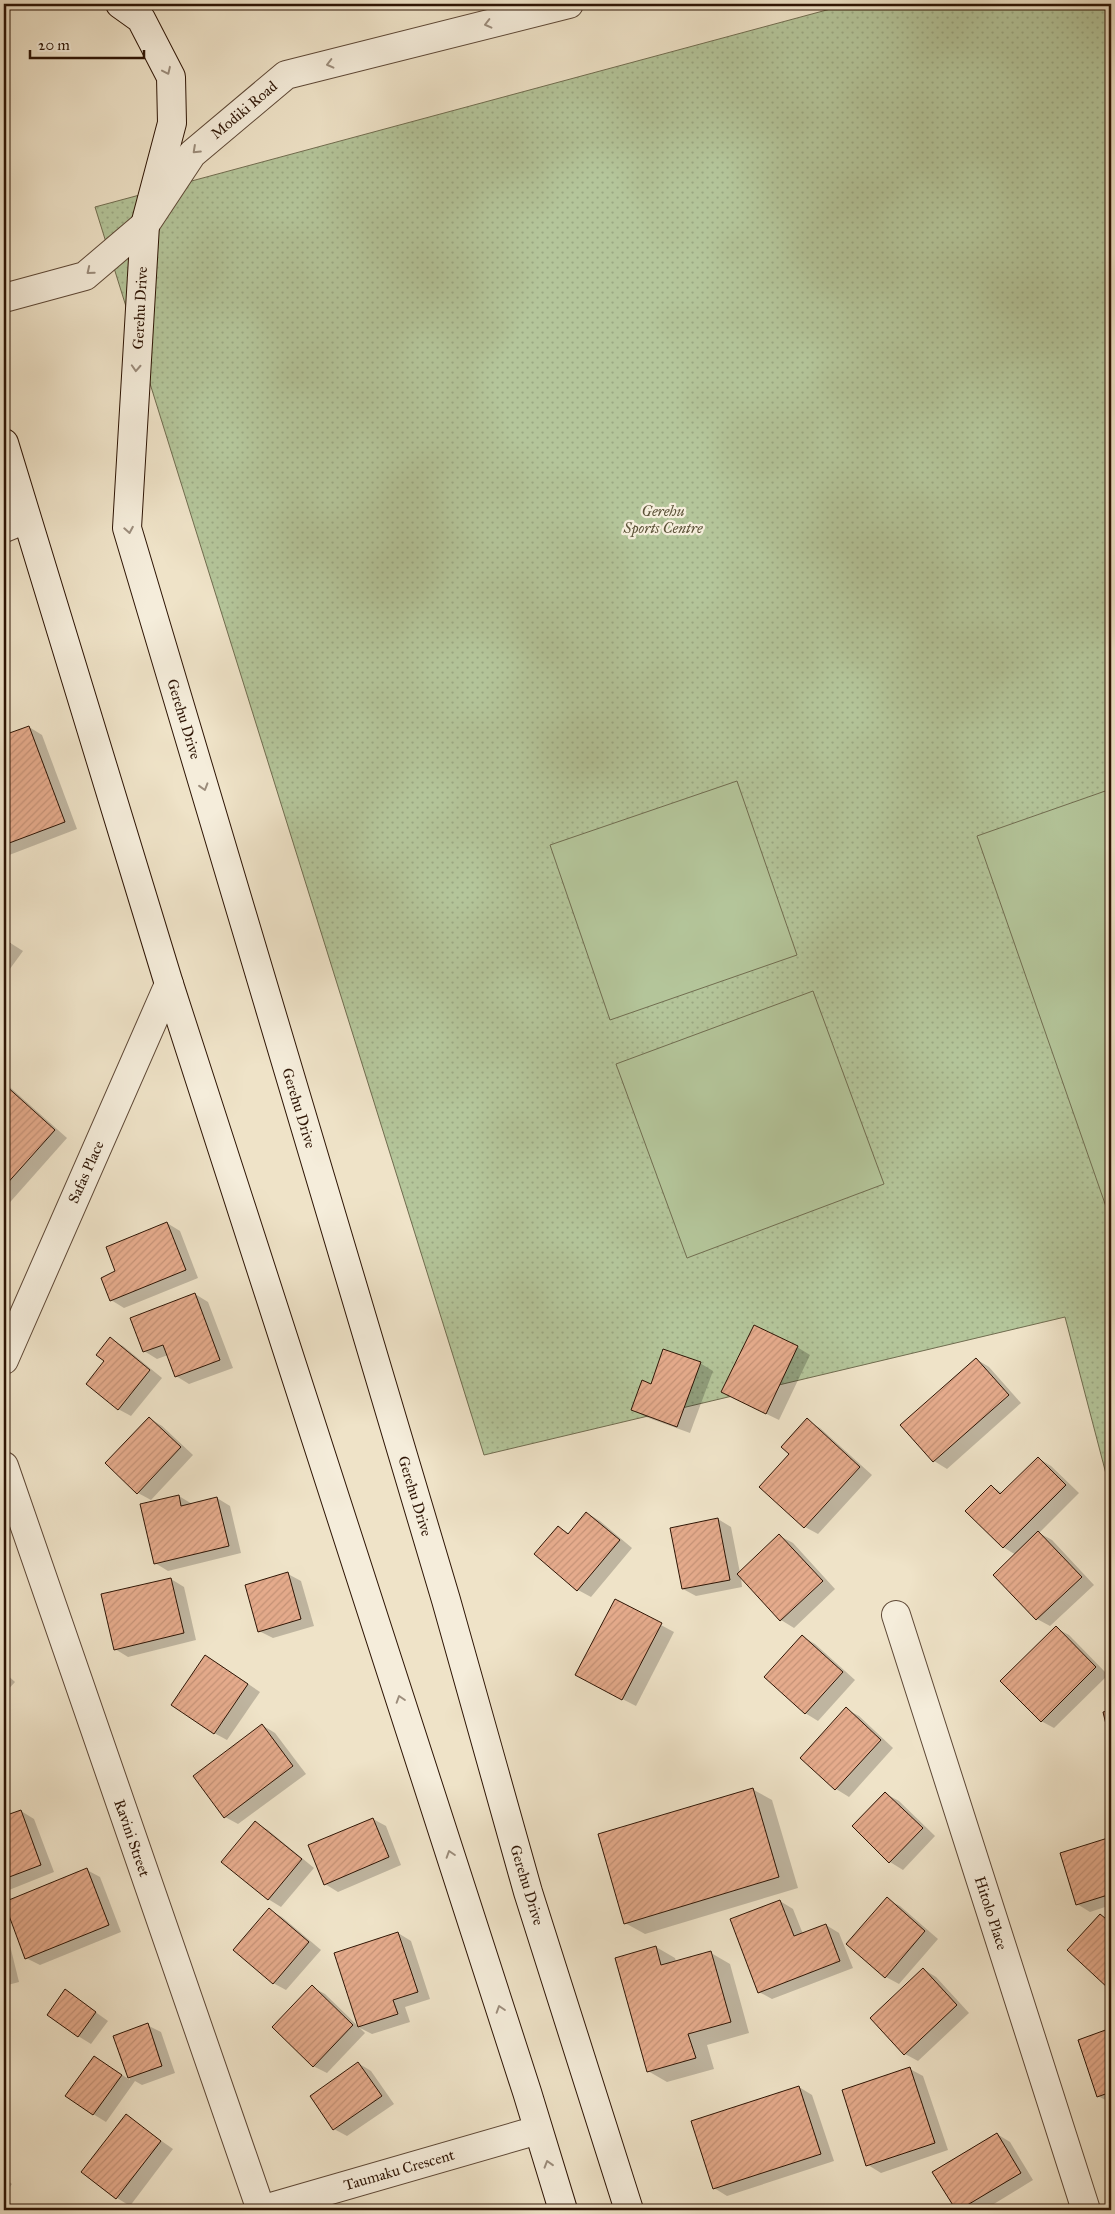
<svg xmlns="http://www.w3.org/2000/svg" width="1115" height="2214" font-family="'IM FELL Great Primer',serif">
  <defs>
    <pattern id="grass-dots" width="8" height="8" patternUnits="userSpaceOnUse" patternTransform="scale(1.25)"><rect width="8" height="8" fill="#b4c59a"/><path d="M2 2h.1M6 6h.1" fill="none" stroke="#9ba883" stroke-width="1.8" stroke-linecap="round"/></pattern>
    <pattern id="building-hatch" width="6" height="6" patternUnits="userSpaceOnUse" patternTransform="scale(1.25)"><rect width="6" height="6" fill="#e5ab8c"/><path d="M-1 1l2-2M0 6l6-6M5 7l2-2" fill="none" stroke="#c59277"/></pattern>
  </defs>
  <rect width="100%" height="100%" fill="#efe3c8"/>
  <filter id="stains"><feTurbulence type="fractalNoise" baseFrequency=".004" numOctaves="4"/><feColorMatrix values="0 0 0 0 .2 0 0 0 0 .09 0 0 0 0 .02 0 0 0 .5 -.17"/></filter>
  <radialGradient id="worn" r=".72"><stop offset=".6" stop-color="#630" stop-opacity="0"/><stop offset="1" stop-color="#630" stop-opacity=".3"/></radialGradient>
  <polygon fill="url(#grass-dots)" stroke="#716d50" points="849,4 1111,4 1111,1493 1065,1317 484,1455 95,207"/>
  <g fill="#b4c59a" stroke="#716d50">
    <polygon points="737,781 797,955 610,1020 550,845"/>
    <polygon points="1111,789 1111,1221 977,836"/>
    <polygon points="813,991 884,1184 687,1258 616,1064"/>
  </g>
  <g fill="#0003">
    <polygon points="29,727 42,735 77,829 4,857 4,737"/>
    <polygon points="4,939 23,951 4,977"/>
    <polygon points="4,1082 67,1138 4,1209"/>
    <polygon points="167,1223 180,1231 198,1278 124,1308 111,1300 116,1272"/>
    <polygon points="195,1294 208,1302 233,1368 189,1384 176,1376 168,1355 157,1359 144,1351"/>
    <polygon points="110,1339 123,1346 162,1378 131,1416 118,1409"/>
    <polygon points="797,1347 810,1355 779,1420 736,1399"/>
    <polygon points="976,1359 989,1367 1021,1403 947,1469 934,1461"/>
    <polygon points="700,1363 713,1371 690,1433 646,1417 633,1410 652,1386"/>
    <polygon points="149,1418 162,1426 193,1455 151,1500 138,1493"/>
    <polygon points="807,1420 820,1428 872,1475 818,1534 805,1527"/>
    <polygon points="1038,1458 1051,1466 1079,1493 1039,1533 1052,1540 1094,1585 1050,1626 1037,1619 1016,1555 1003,1547 991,1486 1003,1493"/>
    <polygon points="179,1496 192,1504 217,1498 230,1506 241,1553 168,1571 155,1563"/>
    <polygon points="587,1513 600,1521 632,1548 591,1597 578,1590 536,1554 558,1527 570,1534"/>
    <polygon points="718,1519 731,1527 740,1573 780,1536 793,1543 835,1589 794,1628 781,1620 741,1577 742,1587 696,1596 683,1589"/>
    <polygon points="288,1574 301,1581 314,1626 273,1638 259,1631"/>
    <polygon points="171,1579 184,1587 196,1640 128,1657 115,1649"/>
    <polygon points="4,1588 7,1591 4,1596"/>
    <polygon points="616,1601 674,1632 636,1706 589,1682"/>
    <polygon points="1056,1628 1069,1635 1108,1675 1054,1728 1041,1721"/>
    <polygon points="802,1636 815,1644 855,1680 818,1721 805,1713"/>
    <polygon points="219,1664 260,1692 227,1740 214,1733"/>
    <polygon points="4,1672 15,1682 4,1694"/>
    <polygon points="846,1709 859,1716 893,1748 849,1797 836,1789"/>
    <polygon points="262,1725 275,1733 306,1774 238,1824 225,1817"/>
    <polygon points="752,1789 772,1800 798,1888 645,1934 625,1923"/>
    <polygon points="886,1794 899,1801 935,1836 903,1870 890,1862"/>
    <polygon points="21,1811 34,1819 54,1872 4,1892 4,1817"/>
    <polygon points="373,1819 386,1826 401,1865 338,1892 325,1884"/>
    <polygon points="255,1822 268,1830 314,1868 281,1907 268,1899"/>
    <polygon points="1111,1838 1111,1905 1090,1912 1077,1904 1061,1854"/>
    <polygon points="87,1870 100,1877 121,1932 40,1965 26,1958"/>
    <polygon points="887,1899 900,1906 938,1939 899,1984 886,1977"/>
    <polygon points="780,1901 793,1909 803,1934 826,1925 839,1933 853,1968 772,1999 759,1992"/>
    <polygon points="269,1910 282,1917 321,1950 286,1990 273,1983"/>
    <polygon points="1101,1915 1111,1921 1111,1989 1109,1988"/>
    <polygon points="4,1921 19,1982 4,1986"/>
    <polygon points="398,1933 411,1941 430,1999 405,2007 410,2022 372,2034 360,2028 335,1954"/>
    <polygon points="656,1947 675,1958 676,1962 711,1953 730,1964 749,2033 707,2045 714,2069 667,2082 648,2071"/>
    <polygon points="923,1969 936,1977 969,2013 918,2061 905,2054"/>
    <polygon points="312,1987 325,1994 365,2033 327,2073 313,2066"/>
    <polygon points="66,1991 108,2021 91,2044 78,2036"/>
    <polygon points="147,2025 161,2032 175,2073 142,2085 135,2081 106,2122 93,2114 94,2057 130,2080 114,2036"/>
    <polygon points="1111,2030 1111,2103 1098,2096"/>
    <polygon points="358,2063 371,2071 394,2104 347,2136 334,2129"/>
    <polygon points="910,2069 923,2076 948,2150 881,2173 868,2165"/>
    <polygon points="799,2087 812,2095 834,2161 727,2196 714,2188"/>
    <polygon points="126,2116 173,2149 130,2206 117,2198"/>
    <polygon points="997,2134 1010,2142 1033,2180 984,2210 957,2210 934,2173"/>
    <polygon points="4,2178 12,2184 4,2195"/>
  </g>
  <g fill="url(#building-hatch)" stroke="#2e1505">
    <polygon points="29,726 65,822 4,845 4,735"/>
    <polygon points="4,938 10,943 4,952"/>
    <polygon points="4,1084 55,1130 4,1187"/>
    <polygon points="167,1222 186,1270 110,1301 101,1278 115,1271 106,1247"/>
    <polygon points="195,1293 220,1360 175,1377 163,1345 143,1352 130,1318"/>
    <polygon points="754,1325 798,1346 766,1414 721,1392"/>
    <polygon points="110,1337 150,1370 118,1410 86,1384 104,1361 96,1355"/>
    <polygon points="663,1349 701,1362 677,1427 631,1410 642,1380 651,1384"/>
    <polygon points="976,1358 1009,1395 933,1462 900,1425"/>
    <polygon points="149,1417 181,1447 137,1494 105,1463"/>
    <polygon points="807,1418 860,1467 804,1528 759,1487 789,1454 781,1447"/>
    <polygon points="1038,1457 1066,1485 1003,1548 965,1511 991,1485 1000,1494"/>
    <polygon points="179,1495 181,1506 217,1497 229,1546 154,1564 140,1504"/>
    <polygon points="586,1512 620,1540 577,1591 534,1554 558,1526 568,1534"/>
    <polygon points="718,1518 730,1580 682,1589 670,1528"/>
    <polygon points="1038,1531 1082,1577 1036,1620 993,1575"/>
    <polygon points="779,1534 823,1581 780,1621 737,1574"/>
    <polygon points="288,1572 301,1619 258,1632 245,1585"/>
    <polygon points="171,1578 184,1633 114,1650 101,1594"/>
    <polygon points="615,1599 662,1623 622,1700 575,1675"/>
    <polygon points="1056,1626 1096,1667 1041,1722 1000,1681"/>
    <polygon points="802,1635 843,1672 805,1714 764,1677"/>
    <polygon points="205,1655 248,1684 214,1734 171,1705"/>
    <polygon points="846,1707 881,1740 835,1790 800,1758"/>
    <polygon points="1111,1710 1111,1745 1103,1712"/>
    <polygon points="262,1724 293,1766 224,1818 193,1776"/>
    <polygon points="753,1788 779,1877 624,1924 598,1834"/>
    <polygon points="885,1792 923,1828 889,1863 852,1826"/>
    <polygon points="21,1810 41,1865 4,1879 4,1816"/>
    <polygon points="373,1818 389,1857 324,1885 308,1845"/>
    <polygon points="255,1821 302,1859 268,1900 221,1862"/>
    <polygon points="1111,1837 1111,1894 1076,1905 1060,1853"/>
    <polygon points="87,1868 109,1925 25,1959 4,1902"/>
    <polygon points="887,1897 925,1931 885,1978 846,1944"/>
    <polygon points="780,1900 794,1936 826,1924 840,1961 758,1993 730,1919"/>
    <polygon points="269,1908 309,1942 273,1984 233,1950"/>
    <polygon points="1100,1914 1111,1923 1111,1986 1109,1989 1067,1950"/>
    <polygon points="398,1932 418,1992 393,2000 398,2014 358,2027 334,1953"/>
    <polygon points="656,1946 661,1965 711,1951 731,2022 688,2034 696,2058 647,2072 615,1958"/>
    <polygon points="923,1968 957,2005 904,2055 870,2018"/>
    <polygon points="312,1985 353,2025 313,2067 272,2027"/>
    <polygon points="65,1989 96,2012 78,2037 47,2015"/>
    <polygon points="148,2023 162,2066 128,2078 113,2036"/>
    <polygon points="1111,2028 1111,2092 1097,2097 1078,2040"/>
    <polygon points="94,2056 122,2075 93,2115 65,2096"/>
    <polygon points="358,2062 382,2096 333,2130 310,2096"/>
    <polygon points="910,2067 935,2143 866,2166 842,2090"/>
    <polygon points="799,2086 821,2154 713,2189 691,2121"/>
    <polygon points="126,2114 161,2141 116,2199 81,2172"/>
    <polygon points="997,2133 1021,2173 959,2210 956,2210 932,2172"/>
    <polygon points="772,2205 774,2210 762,2210"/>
  </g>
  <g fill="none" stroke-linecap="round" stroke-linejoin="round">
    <defs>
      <g id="street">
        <polyline points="4,298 85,276 145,225 192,154 286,75 569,4"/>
        <polyline points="4,528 26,519"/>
        <polyline points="4,1360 169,984"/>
        <polyline points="4,1466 261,2210"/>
        <polyline points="896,1615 1086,2210"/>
        <polyline points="261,2210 538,2130"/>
      </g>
      <g id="secondary">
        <polyline points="120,4 141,19 171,77 172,123 145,225 127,528 446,1600 528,1892 629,2210"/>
        <polyline points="4,443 169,984 527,2092 563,2210"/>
      </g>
    </defs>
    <use href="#street" stroke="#5e4836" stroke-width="30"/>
    <use href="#secondary" stroke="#2e1505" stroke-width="30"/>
    <use href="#street" stroke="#f5eddb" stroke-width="28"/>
    <use href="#secondary" stroke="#f5eddb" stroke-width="28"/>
  </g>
  <defs><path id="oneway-chevron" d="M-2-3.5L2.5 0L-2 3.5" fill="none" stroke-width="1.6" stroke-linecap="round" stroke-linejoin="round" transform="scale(1.25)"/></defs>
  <g stroke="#9b8c7b">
    <use href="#oneway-chevron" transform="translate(488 24) rotate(166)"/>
    <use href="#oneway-chevron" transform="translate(330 64) rotate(166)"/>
    <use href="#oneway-chevron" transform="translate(167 71) rotate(65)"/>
    <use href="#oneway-chevron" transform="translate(196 150) rotate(137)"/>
    <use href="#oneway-chevron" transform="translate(90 271) rotate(141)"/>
    <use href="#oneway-chevron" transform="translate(136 368) rotate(93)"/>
    <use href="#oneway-chevron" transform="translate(129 530) rotate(80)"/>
    <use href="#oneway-chevron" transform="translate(204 787) rotate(73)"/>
    <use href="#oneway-chevron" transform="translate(400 1699) rotate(-108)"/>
    <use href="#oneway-chevron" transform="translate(450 1854) rotate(-108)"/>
    <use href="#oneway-chevron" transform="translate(500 2009) rotate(-108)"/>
    <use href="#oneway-chevron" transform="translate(548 2164) rotate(-107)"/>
  </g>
  <g text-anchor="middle" stroke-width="4.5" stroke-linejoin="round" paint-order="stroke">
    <g font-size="15" fill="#2e1505" stroke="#f5eddb">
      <text transform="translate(244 110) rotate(-40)" y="5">Modiki Road</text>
      <text transform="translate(140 308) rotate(-87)" y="5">Gerehu Drive</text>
      <text transform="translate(184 719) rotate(73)" y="5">Gerehu Drive</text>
      <text transform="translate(299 1108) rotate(73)" y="5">Gerehu Drive</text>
      <text transform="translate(86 1172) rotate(-66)" y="5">Safas Place</text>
      <text transform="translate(415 1496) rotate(73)" y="5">Gerehu Drive</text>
      <text transform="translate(132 1838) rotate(71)" y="5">Ravini Street</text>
      <text transform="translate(527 1885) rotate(73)" y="5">Gerehu Drive</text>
      <text transform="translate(991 1913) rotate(72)" y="5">Hitolo Place</text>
      <text transform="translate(399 2170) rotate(-16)" y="5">Taumaku Crescent</text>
    </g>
    <g font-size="15" font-style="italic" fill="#5d5339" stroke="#f5eddb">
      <text x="663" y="516">Gerehu<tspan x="663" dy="17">Sports Centre</tspan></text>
    </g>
  </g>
  <rect width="1115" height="2214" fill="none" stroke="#efe3c8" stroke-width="20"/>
  <rect x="5" y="5" width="1105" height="2204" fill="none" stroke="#2e1505" stroke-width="2.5"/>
  <rect x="10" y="10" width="1095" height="2194" fill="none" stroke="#2e1505"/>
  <path d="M30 50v8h114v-8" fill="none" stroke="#2e1505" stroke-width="2.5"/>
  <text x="38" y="50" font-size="15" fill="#2e1505" stroke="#f5eddb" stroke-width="4" paint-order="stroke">20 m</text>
  <rect width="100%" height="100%" filter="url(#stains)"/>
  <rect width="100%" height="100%" fill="url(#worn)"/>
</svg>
